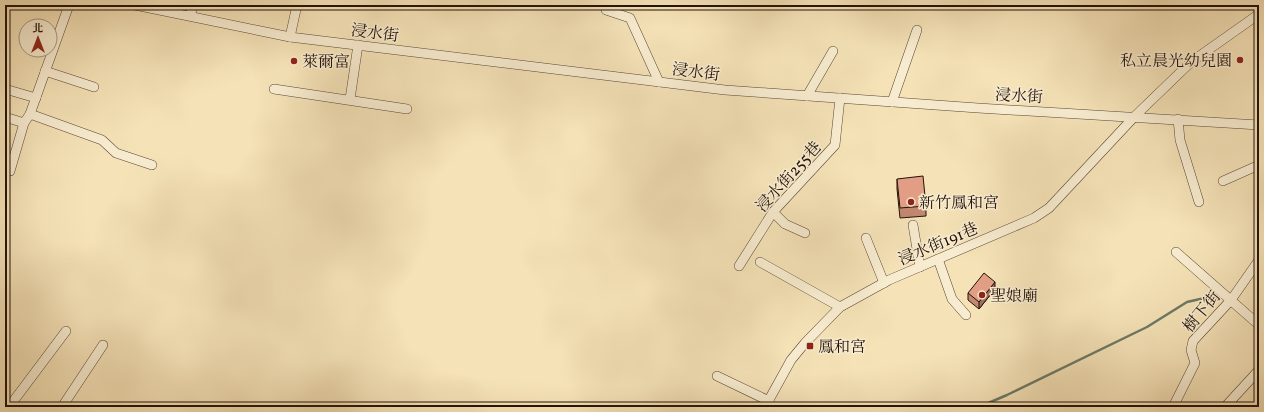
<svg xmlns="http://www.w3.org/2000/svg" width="1264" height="412" font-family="Vollkorn,'Noto Serif TC',serif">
  <rect width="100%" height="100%" fill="#f5e2b7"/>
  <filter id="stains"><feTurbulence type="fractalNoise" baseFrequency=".005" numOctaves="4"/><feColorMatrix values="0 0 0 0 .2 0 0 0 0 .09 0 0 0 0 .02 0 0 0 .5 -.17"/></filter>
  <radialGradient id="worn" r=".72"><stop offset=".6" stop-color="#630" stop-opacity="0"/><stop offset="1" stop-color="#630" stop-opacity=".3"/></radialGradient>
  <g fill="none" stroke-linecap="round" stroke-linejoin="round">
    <polyline stroke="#6c7a68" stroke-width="2.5" points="979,407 1007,395 1147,327 1187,302 1209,297"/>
    <defs>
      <g id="minor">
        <polyline points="135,5 290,37 725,90 978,108 1259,125"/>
        <polyline points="606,10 630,18 659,82"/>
        <polyline points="191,16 192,5"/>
        <polyline points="290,37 297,5"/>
        <polyline points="45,71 94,87"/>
        <polyline points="5,89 36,98"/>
        <polyline points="274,89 407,109"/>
        <polyline points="807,96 833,51"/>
        <polyline points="350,99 358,45"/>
        <polyline points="892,102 917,30"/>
        <polyline points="30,114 102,140 116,153 152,165"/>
        <polyline points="5,117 24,123"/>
        <polyline points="1178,119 1180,140 1199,202"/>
        <polyline points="5,171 10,171 24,123 30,114 69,5"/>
        <polyline points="1223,181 1259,165"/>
        <polyline points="773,212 785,224 805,233"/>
        <polyline points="913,225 920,267"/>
        <polyline points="866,238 884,283"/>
        <polyline points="1176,252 1259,325"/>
        <polyline points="938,259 952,299 966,315"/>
        <polyline points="760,262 840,307"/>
        <polyline points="739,266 773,212 835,145 840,98"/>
        <polyline points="717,376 769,401"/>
        <polyline points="9,407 66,331"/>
        <polyline points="62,407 103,345"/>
        <polyline points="765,407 791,360 805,343 840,307 889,280 1034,218 1049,208 1135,116 1191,62 1259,14"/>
        <polyline points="1173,407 1195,363 1191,350 1193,341 1231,300 1259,260"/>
        <polyline points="1225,407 1259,370"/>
      </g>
    </defs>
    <use href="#minor" stroke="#584633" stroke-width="10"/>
    <use href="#minor" stroke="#f8ecd0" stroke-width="9"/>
  </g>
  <g fill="#c28872" stroke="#231207">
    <polygon points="897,179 926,206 926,216 900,218 897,189"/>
    <polygon points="995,289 979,309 968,300 968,293"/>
  </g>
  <polygon fill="#9e6f5c" stroke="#231207" points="995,282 995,289 979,309 979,302"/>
  <g fill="#e19e84" stroke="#231207">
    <polygon points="923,176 926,206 900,208 897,179"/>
    <polygon points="984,273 995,282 979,302 968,293"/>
  </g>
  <g fill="#8f2418" stroke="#f8ecd0" stroke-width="1.5">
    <circle cx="1240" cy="60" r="4"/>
    <circle cx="294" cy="61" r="4"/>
    <circle cx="911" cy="202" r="4"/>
    <circle cx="982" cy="295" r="4"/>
    <rect x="806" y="342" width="8" height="8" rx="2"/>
  </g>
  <g text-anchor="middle" stroke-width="3" stroke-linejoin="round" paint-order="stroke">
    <g font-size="16" fill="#231207" stroke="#f8ecd0">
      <text transform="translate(375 32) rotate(7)" y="6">浸水街</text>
      <text transform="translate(696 71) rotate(7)" y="6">浸水街</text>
      <text transform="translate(1019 95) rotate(3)" y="6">浸水街</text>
      <text transform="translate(788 176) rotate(-48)" y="6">浸水街255巷</text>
      <text transform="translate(938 243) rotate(-23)" y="6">浸水街191巷</text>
      <text transform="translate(1201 311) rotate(-50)" y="6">樹下街</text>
    </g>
    <g font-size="16" fill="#231207" stroke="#f8ecd0" text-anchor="start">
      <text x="1232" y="66" text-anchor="end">私立晨光幼兒園</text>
      <text x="302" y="67">萊爾富</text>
      <text x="919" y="208">新竹鳳和宮</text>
      <text x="990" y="301">聖娘廟</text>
      <text x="818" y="352">鳳和宮</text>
    </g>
  </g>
  <rect width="1264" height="412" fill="none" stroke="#f5e2b7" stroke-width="20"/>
  <rect x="6" y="6" width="1252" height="400" fill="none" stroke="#231207" stroke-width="2"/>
  <rect x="10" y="10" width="1244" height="392" fill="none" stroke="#231207"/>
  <g transform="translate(38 38)"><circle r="19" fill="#f8ecd0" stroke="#a39580"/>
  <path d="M0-3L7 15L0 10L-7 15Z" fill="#8f2418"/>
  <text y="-6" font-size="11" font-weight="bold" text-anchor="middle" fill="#231207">北</text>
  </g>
  <rect width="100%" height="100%" filter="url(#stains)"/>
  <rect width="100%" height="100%" fill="url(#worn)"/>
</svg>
